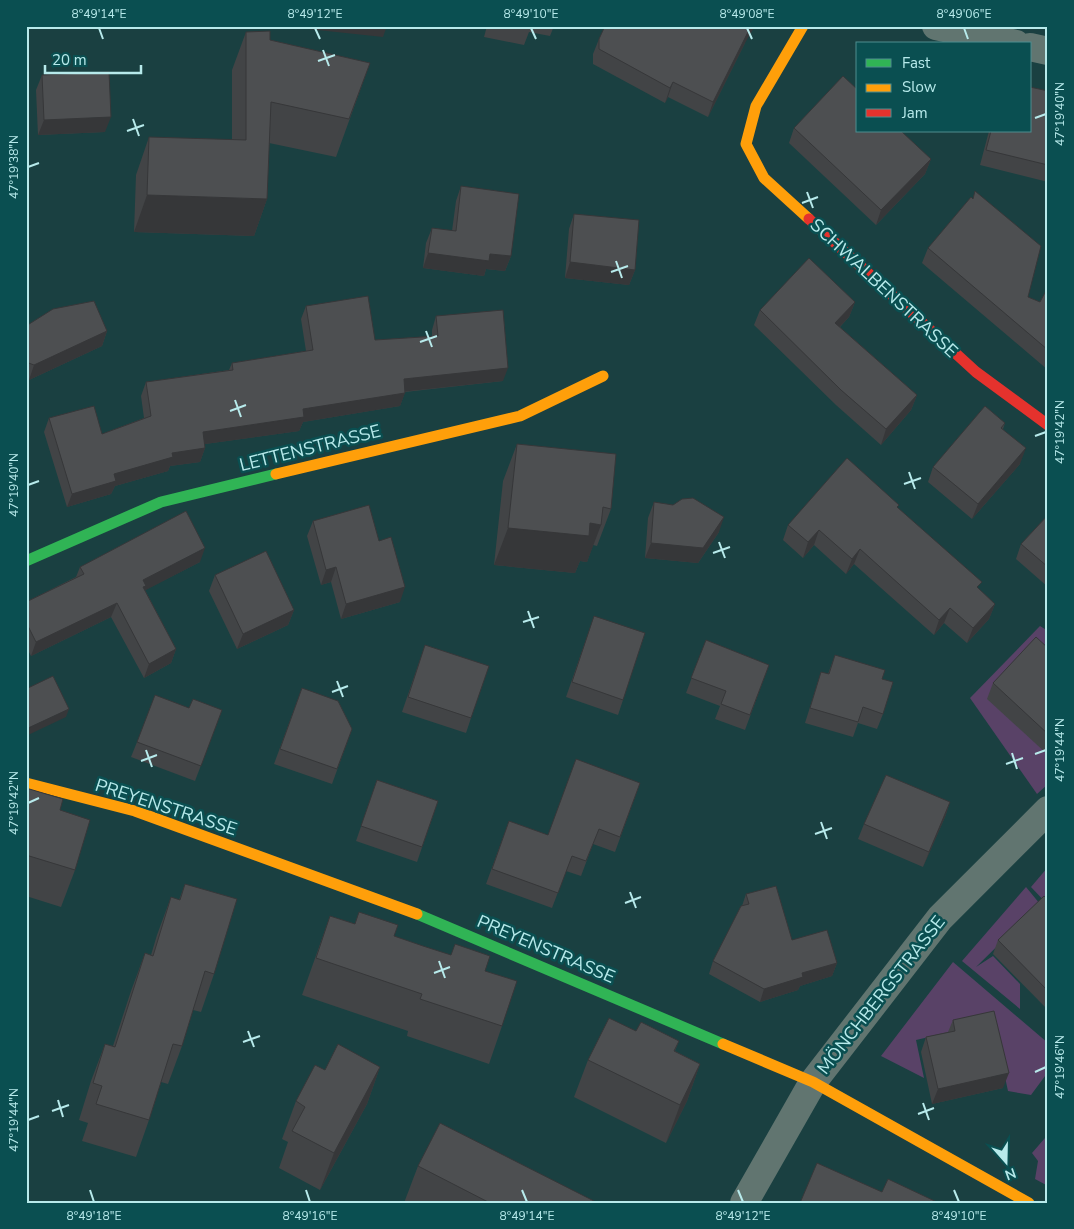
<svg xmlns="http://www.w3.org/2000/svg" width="1074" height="1229" font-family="'Nunito Sans',sans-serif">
  <rect width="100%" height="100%" fill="#1a4041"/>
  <g fill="#594267">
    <polygon points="1040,626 1048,631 1048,784 1037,794 970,698"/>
    <polygon points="1048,867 1048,905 1031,887"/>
    <polygon points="1026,887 1040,904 976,967 993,956 1020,984 1020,1009 962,961"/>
    <polygon points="953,962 1048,1043 1048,1072 1031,1095 1008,1091 993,1022 916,1040 924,1078 881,1056"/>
    <polygon points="1045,1138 1048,1143 1048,1186 1035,1179 1038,1161 1032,1153"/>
  </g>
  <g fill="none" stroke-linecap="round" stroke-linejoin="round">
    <g stroke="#617570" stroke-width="28">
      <polyline points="936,26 1016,44"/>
      <polyline points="1030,47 1048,51"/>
      <polyline points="744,1203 813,1082 940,918 1048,810"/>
    </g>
    <g stroke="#30b455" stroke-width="11">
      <polyline points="26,561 161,502 276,474"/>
      <polyline points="417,914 723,1044"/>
    </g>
    <g stroke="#ff9f0a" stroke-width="11">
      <polyline points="803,26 756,106 746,144 764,178 809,219"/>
      <polyline points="276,474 520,416 603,376"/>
      <polyline points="26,783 135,811 417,914"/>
      <polyline points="723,1044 813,1082 1029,1203"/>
    </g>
    <polyline stroke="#e5322d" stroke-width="11" points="809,219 976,372 1048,425"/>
  </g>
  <g fill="#424446">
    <polygon points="487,26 554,26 550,36 529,32 524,45 484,37"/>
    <polygon points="246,32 270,40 370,63 336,157 269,143 267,199 254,236 134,232 136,175 149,137 232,140 232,70"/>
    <polygon points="599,39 745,43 708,117 668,97 665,103 593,64 593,54"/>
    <polygon points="42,75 105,132 38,135 36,90"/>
    <polygon points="1048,91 1048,182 980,165 989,131 1030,131"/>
    <polygon points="794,128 931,159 925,174 876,225 789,143"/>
    <polygon points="461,186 511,256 505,271 486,269 484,276 423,268 426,243 432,228 452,231 456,201"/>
    <polygon points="975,191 1028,297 1040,302 1048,287 1048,370 922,263 928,248 973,199"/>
    <polygon points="574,214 635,270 629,285 565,278 569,229"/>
    <polygon points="855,302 849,317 840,327 917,395 911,410 881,445 836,405 754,325 760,310"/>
    <polygon points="306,306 375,340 432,336 432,330 436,316 503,381 405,392 400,406 303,422 299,431 205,444 205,448 200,462 170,466 168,471 115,486 111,494 67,507 44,432 49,418 102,434 144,418 141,396 146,382 229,370 232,363 306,351 301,319"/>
    <polygon points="26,326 107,331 102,346 29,380 26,379"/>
    <polygon points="1005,423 1003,429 1020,464 972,519 928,482 933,467"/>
    <polygon points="517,444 611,509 597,546 593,545 587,562 580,561 575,573 494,565 503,481"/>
    <polygon points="654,502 719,532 698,563 645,558 648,518"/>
    <polygon points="898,508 979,589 995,604 989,619 967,643 944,623 934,635 854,564 846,574 814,545 803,558 783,540 788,525"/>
    <polygon points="1048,515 1048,587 1016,559 1021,544"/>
    <polygon points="313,521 379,541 400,602 341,619 331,582 321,585 307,536"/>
    <polygon points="200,562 145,590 176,649 171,663 144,678 111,617 31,656 26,646 26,602 76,577 80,567"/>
    <polygon points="215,575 294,610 288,625 237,649 209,591"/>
    <polygon points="589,631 623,700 618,715 566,697"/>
    <polygon points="706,640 769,665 745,730 715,719 720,706 686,693"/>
    <polygon points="425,645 471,718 466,733 402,712"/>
    <polygon points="1048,648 1048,755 987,699 993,683"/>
    <polygon points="835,655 882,679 883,714 877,729 858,723 853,737 805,723 821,672 828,674"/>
    <polygon points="302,688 352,729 332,784 274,764"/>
    <polygon points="189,708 222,710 195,781 131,757 137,742"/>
    <polygon points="377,780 438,801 417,862 356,841"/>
    <polygon points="640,783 615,852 593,844 581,876 566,871 552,908 486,884 509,821 548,835"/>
    <polygon points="26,788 60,810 75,870 61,907 26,896"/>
    <polygon points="950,802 945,817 923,867 858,839 864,824"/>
    <polygon points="185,884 214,974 201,1012 193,1010 182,1046 168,1084 161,1082 149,1120 136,1157 82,1141 88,1123 79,1120 91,1081 105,1044 113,1046 131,991 145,953 151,955 157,935 171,897 179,900"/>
    <polygon points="746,894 792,940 837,963 832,976 800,986 798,990 760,1002 709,974 713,961 742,906"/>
    <polygon points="1048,900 1048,1010 993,954 998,940"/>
    <polygon points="330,916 394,936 485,971 502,1026 489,1064 407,1036 408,1031 302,995"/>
    <polygon points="953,1020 1003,1088 932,1104 921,1052 926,1037 948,1032"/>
    <polygon points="636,1031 679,1041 675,1051 700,1064 687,1101 666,1143 574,1097 588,1060"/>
    <polygon points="380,1067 367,1104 320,1190 279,1168 288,1142 282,1139 296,1101 325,1070"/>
    <polygon points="418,1166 598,1203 404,1203"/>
  </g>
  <g fill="#363739">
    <polygon points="309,26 387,26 383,37 308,29"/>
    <polygon points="751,26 755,26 745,43 708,117 713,102"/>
    <polygon points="673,82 668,97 665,103 670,88"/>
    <polygon points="111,117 105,132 38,135 44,120"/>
    <polygon points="931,159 925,174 876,225 881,210"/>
    <polygon points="147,195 267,199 254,236 134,232"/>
    <polygon points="428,253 490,254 511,256 505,271 486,269 484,276 423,268"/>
    <polygon points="570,262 635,270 629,285 565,278"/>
    <polygon points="855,302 849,317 829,338 835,323"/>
    <polygon points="107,331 102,346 29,380 34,365"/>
    <polygon points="508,368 503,381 400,392 404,379"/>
    <polygon points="405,393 400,406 303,422 299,431 198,445 203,432 303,409"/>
    <polygon points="917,395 911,410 881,445 886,429"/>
    <polygon points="205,448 200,462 170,466 168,471 115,486 111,494 67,507 72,494 114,474 172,453"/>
    <polygon points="1026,448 1020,464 972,519 978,504"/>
    <polygon points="724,517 719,532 698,563 645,558 651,543"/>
    <polygon points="590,523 601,525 587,562 580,561 575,573 494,565 508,528"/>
    <polygon points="819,530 814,545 803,558 808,542"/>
    <polygon points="205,548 200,562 144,591 143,580"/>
    <polygon points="860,549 854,564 846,574 852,559"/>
    <polygon points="336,567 331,582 321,585 326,570"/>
    <polygon points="405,587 400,602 341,619 346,604"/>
    <polygon points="117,603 111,617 31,656 36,642"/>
    <polygon points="995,604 989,619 967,643 973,628"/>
    <polygon points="950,608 944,623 934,635 939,620"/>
    <polygon points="294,610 288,625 237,649 243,634"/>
    <polygon points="176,649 171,663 144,678 149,664"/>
    <polygon points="69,709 66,717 26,736 26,729"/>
    <polygon points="950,802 945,817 923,867 929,852"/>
    <polygon points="837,963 832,976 800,986 798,990 760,1002 764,989 802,973"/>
    <polygon points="700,1064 687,1101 666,1143 680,1105"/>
    <polygon points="380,1067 367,1104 320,1190 334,1153"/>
    <polygon points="1009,1073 1003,1088 932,1104 938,1089"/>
  </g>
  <g fill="#4d4f51" stroke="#363739">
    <polygon points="605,26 691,27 751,26 713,102 673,82 670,88 599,49 599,39"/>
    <polygon points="270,31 270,40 370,63 349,119 271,102 267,199 147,195 149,137 246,140 246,32"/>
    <polygon points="109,72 111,117 44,120 42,75"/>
    <polygon points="843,76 858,90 858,131 901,131 931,159 881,210 794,128"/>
    <polygon points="1030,87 1048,91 1048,165 986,150 991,131 1030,131"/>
    <polygon points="461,186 519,194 511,256 490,254 489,261 428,253 432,228 456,231"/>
    <polygon points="975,191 1041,246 1028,297 1040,302 1048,287 1048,350 928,248 971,197 973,199"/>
    <polygon points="574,214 639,220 635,270 570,262"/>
    <polygon points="809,258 855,302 835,323 917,395 886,429 841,390 760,310"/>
    <polygon points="368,296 375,340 438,336 436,316 503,310 508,368 404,379 405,393 303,409 304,417 203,432 205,448 172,453 173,457 114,474 116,481 72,494 49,418 94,406 102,434 151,416 146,382 233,370 232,363 313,350 306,306"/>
    <polygon points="94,301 107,331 34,365 26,362 26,326 53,309"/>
    <polygon points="985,406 1005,423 1001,428 1026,448 978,504 933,467"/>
    <polygon points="517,444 616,454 611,509 603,507 601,525 590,523 589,536 508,528"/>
    <polygon points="847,458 899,505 897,507 982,582 977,587 995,604 973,628 950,608 939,620 860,549 852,559 819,530 808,542 788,525"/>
    <polygon points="693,498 724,517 703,548 651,543 654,502 673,505 682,499"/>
    <polygon points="369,505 379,541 391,537 405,587 346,604 336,567 326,570 313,521"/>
    <polygon points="186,511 205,548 143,580 146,586 143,587 176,649 149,664 117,603 36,642 26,622 26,602 84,574 80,567"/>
    <polygon points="1048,515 1048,567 1021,544"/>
    <polygon points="266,551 294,610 243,634 215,575"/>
    <polygon points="594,616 645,633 623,700 572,682"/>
    <polygon points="1036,637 1048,648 1048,734 993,683"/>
    <polygon points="706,640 769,665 750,715 721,704 726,691 691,678"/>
    <polygon points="425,645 489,666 471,718 408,697"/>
    <polygon points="835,655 885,670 882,679 893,682 883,714 863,707 858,722 810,708 821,672 829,674"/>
    <polygon points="53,676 69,709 26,729 26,689"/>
    <polygon points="302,688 338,701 352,729 337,769 280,749"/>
    <polygon points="155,695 189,708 193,699 222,710 201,766 137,742"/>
    <polygon points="576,759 640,783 620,837 599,829 586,861 572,856 558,893 492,869 509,821 548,835"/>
    <polygon points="886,775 950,802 929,852 864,824"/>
    <polygon points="377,780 438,801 422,847 361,826"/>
    <polygon points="26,788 63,799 60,810 90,820 75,870 26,855"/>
    <polygon points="185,884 237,899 214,974 205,971 182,1046 173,1044 149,1120 96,1104 102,1086 93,1083 105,1044 115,1047 145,953 153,956 171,897 180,900"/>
    <polygon points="776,886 792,940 827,930 837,963 802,973 803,977 764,989 713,961 741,906 749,904 746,894"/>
    <polygon points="1044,896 1048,900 1048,991 998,940"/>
    <polygon points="359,912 398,925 394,936 423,946 451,955 455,944 490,956 485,971 517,981 502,1026 420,999 422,994 316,958 330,916 355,924"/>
    <polygon points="994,1011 1009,1073 938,1089 926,1037 955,1031 953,1020"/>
    <polygon points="609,1018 636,1031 641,1022 679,1041 674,1051 700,1064 680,1105 588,1060"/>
    <polygon points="338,1044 380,1067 334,1153 292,1131 305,1107 296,1101 315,1065 325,1070"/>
    <polygon points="440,1123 598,1203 490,1203 418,1166"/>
    <polygon points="817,1163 882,1192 888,1179 939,1203 800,1203"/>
  </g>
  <path fill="none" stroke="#b7eaeb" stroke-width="2" d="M99 28 103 39M315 28 320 39M531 28 536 39M747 28 752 39M964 28 968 39M323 50 329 66M318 61 335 55M1035 118 1046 114M133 119 139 136M127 131 144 125M28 167 39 163M807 192 813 208M802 203 818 197M616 261 622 278M611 272 628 266M426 331 432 347M420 342 437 336M235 400 241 417M230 411 246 405M1035 436 1046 432M909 472 915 489M904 484 921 478M28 485 39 481M719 542 725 558M713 553 730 547M528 611 534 628M523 622 539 617M337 681 343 697M332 692 348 686M146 750 152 767M1012 753 1017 769M1035 754 1046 750M141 761 157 755M1006 764 1023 758M28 803 39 798M821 822 827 839M815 834 832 828M630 892 636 908M625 903 641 897M439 961 445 978M434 973 450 967M248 1031 254 1047M243 1042 260 1036M1035 1072 1046 1067M58 1100 63 1117M923 1103 929 1120M52 1111 69 1105M918 1114 934 1108M28 1120 39 1116M90 1190 94 1202M306 1190 310 1202M522 1190 527 1202M738 1190 743 1202M954 1190 959 1202"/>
  <g text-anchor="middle" stroke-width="5" stroke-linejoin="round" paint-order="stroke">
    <g font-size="18" fill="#b7eaeb" stroke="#0a4f51">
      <text transform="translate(884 288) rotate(43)" y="6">SCHWALBENSTRASSE</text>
      <text transform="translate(310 448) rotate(-14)" y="6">LETTENSTRASSE</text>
      <text transform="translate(166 807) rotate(18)" y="6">PREYENSTRASSE</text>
      <text transform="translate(546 949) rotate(23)" y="6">PREYENSTRASSE</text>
      <text transform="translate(881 995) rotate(-52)" y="6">MÖNCHBERGSTRASSE</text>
    </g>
  </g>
  <rect width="1074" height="1229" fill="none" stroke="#0a4f51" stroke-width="55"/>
  <rect x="856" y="42" width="175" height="90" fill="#0a4f51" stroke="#4f8d8f"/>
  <rect x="866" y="59" width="25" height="8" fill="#30b455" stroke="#4f8d8f"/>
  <text x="902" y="68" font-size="15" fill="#b7eaeb">Fast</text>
  <rect x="866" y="84" width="25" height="8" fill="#ff9f0a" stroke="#4f8d8f"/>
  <text x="902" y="92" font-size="15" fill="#b7eaeb">Slow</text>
  <rect x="866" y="109" width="25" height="8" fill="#e5322d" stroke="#4f8d8f"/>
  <text x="902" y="118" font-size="15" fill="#b7eaeb">Jam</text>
  <g transform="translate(1006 1162) rotate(160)" stroke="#0a4f51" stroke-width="4" paint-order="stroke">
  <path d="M0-4L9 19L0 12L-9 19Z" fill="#b7eaeb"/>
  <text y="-8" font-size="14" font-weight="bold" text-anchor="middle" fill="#b7eaeb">N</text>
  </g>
  <path d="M45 65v8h96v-8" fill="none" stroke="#b7eaeb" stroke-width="2.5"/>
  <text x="52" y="65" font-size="15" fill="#b7eaeb" stroke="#0a4f51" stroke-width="4" paint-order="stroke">20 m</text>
  <rect x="28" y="28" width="1018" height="1174" fill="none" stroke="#b7eaeb" stroke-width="2"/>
  <g font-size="12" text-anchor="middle" fill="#b7eaeb">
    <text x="99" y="18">8°49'14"E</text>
    <text x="315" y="18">8°49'12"E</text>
    <text x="531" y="18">8°49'10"E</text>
    <text x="747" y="18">8°49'08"E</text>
    <text x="964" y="18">8°49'06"E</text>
    <text transform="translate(1060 114) rotate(-90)" y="4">47°19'40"N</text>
    <text transform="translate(14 167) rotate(-90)" y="4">47°19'38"N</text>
    <text transform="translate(1060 432) rotate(-90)" y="4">47°19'42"N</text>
    <text transform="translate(14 485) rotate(-90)" y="4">47°19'40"N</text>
    <text transform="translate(1060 750) rotate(-90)" y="4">47°19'44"N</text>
    <text transform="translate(14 803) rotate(-90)" y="4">47°19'42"N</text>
    <text transform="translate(1060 1067) rotate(-90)" y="4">47°19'46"N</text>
    <text transform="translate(14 1120) rotate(-90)" y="4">47°19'44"N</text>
    <text x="94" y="1220">8°49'18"E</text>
    <text x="310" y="1220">8°49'16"E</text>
    <text x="527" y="1220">8°49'14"E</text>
    <text x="743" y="1220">8°49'12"E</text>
    <text x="959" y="1220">8°49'10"E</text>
  </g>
</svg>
